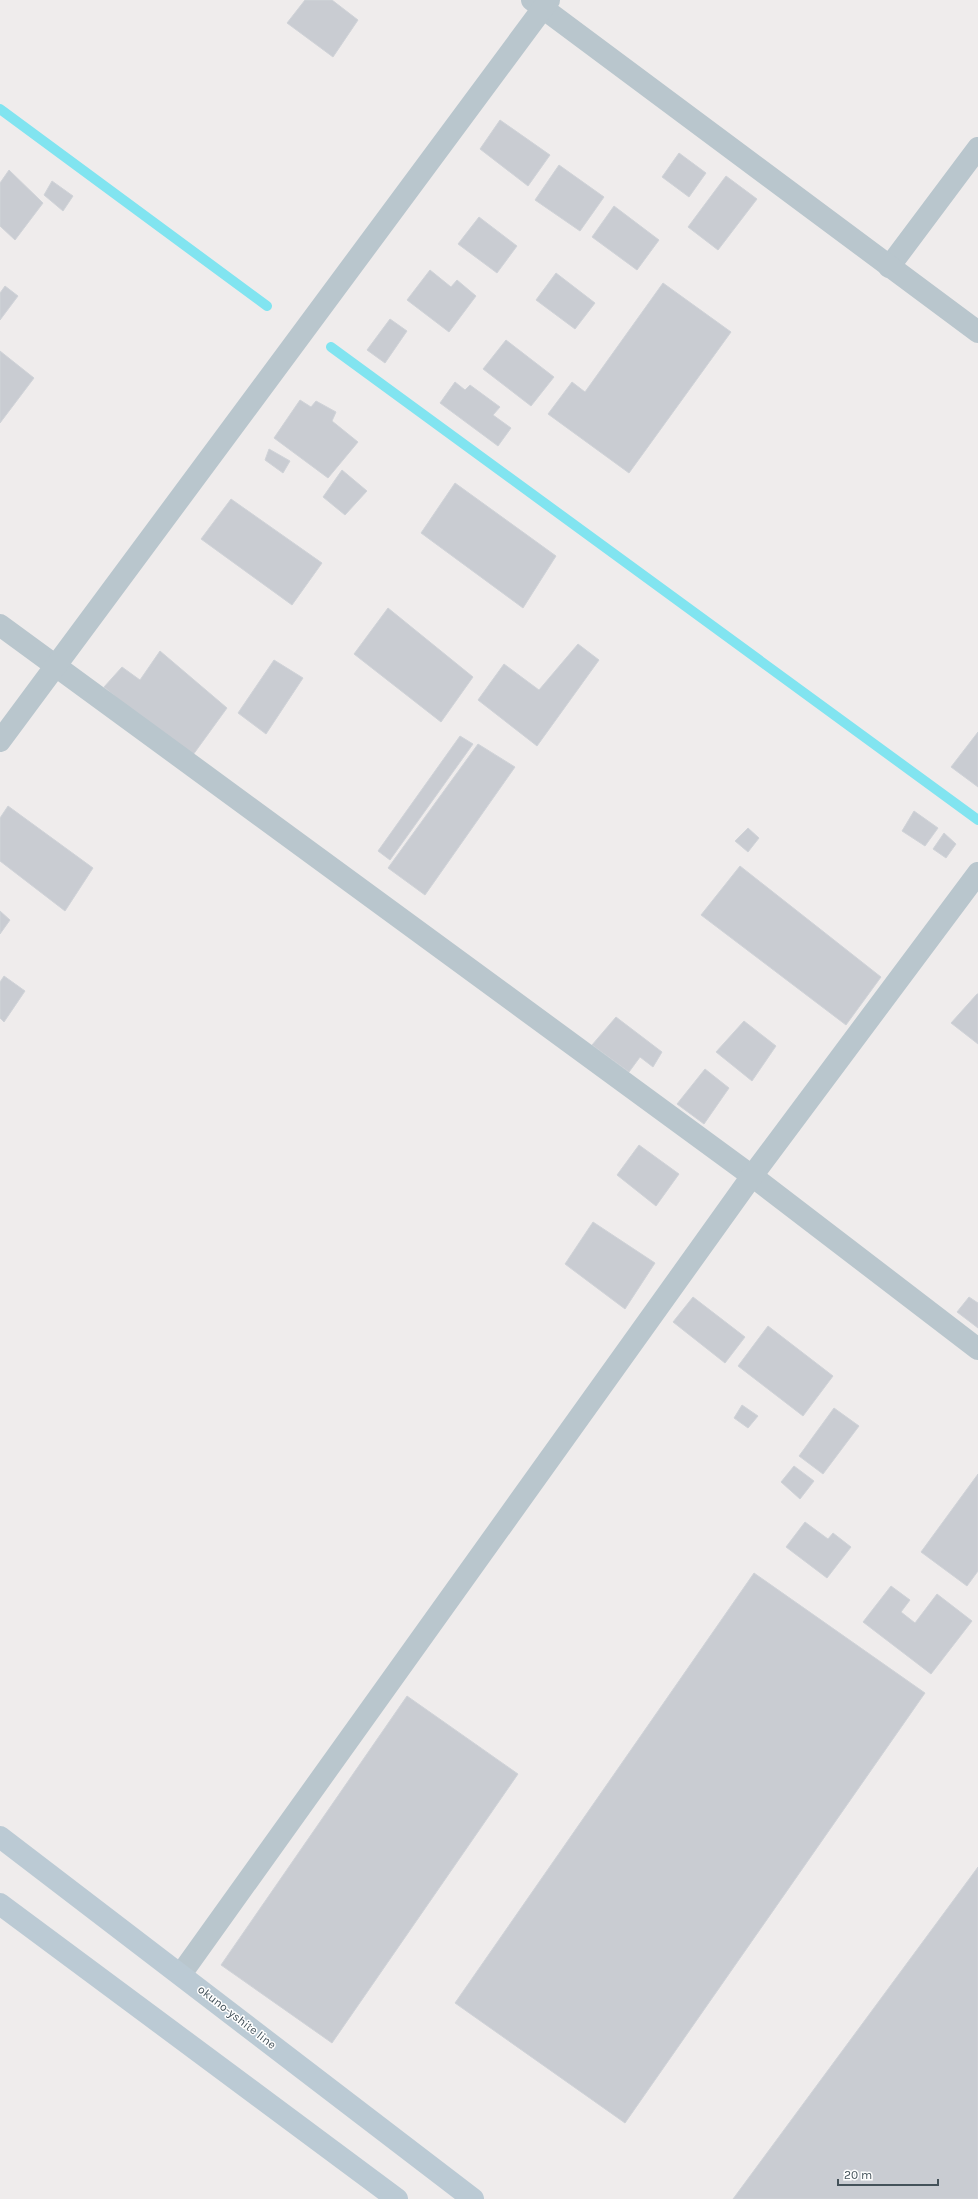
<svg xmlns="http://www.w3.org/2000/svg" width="978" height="2199" font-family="Karla,sans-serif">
  <rect width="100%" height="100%" fill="#efecec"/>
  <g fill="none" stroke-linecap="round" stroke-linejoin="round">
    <g stroke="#81e4f0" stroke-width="10">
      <polyline points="0,109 267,306"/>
      <polyline points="331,347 978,820"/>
    </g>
  </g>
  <g fill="#c9ccd2" stroke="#d0d3d8">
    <polygon points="305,0 332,0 358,20 333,57 287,23"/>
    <polygon points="500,120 550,155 528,186 480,149"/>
    <polygon points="679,153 706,173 689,197 662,177"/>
    <polygon points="559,165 604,197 580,231 535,200"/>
    <polygon points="9,170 43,203 15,240 0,226 0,183"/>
    <polygon points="726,176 757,199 718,250 688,227"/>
    <polygon points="52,181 73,196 63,211 44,195"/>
    <polygon points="614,206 659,240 637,270 592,237"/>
    <polygon points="479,217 517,246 497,273 458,244"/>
    <polygon points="430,270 451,287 457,280 476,296 449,332 407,300"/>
    <polygon points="556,273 595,303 575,329 536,300"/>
    <polygon points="663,283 731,332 629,473 548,414 572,382 585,392"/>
    <polygon points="5,286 18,296 0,320 0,293"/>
    <polygon points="390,319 407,331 385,363 367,350"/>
    <polygon points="506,340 554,377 531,406 483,369"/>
    <polygon points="0,351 34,378 0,423"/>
    <polygon points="455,382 465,390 470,385 500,407 493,415 511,428 498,446 440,403"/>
    <polygon points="300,400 311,407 316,401 336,412 332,421 358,442 328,478 274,438"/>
    <polygon points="269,449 290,461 283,473 265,460"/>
    <polygon points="342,470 367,491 345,515 323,497"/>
    <polygon points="455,483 556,556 523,608 421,533"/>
    <polygon points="231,499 322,563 292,605 201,539"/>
    <polygon points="388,608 473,677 441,722 354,654"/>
    <polygon points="578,644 599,660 537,746 478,700 504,664 539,690"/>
    <polygon points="160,651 227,708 190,759 104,687 122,667 140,680"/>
    <polygon points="274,660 303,678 266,734 238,713"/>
    <polygon points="978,732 978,787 951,767"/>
    <polygon points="460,736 473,744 390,860 378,851"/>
    <polygon points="478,744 515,767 425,895 388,868"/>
    <polygon points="8,806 93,868 65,911 0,861 0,818"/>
    <polygon points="914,811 938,828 925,846 902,831"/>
    <polygon points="748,828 759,838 748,852 735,841"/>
    <polygon points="944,833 956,844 946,858 933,849"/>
    <polygon points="740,866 881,977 846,1025 701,915"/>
    <polygon points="0,911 10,920 0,934"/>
    <polygon points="4,976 25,991 4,1022 0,1018 0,982"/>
    <polygon points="977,994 978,994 978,1044 951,1023"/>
    <polygon points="616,1017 662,1052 653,1067 640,1057 629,1072 592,1045"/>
    <polygon points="744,1021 776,1046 752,1081 716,1052"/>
    <polygon points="705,1069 729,1088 704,1124 677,1104"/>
    <polygon points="639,1145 679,1174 656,1206 617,1175"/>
    <polygon points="593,1222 655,1263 625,1309 565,1264"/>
    <polygon points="693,1297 745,1337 725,1363 673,1322"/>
    <polygon points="969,1297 978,1303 978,1328 957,1312"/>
    <polygon points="768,1326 833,1376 803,1416 738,1366"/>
    <polygon points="742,1405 758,1416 748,1428 734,1418"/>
    <polygon points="834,1408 859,1426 823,1474 799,1456"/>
    <polygon points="794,1466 814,1481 800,1499 781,1482"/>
    <polygon points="978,1474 978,1571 967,1586 921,1552"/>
    <polygon points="805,1522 828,1539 833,1533 851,1547 827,1578 786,1547"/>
    <polygon points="754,1573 925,1693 625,2123 455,2003"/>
    <polygon points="891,1586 910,1600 901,1612 915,1623 937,1594 972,1621 931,1674 863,1622"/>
    <polygon points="407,1696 518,1774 332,2043 221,1965"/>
    <polygon points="978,1867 978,2199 733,2199"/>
  </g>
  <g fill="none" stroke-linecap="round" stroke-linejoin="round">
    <polyline stroke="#b9c6cd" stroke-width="22" points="889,267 978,148"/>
    <g stroke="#b9c6cd" stroke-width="22">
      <polyline points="532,0 978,332"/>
      <polyline points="0,625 752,1176 978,1349"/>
      <polyline points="0,741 549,0"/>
      <polyline points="181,1974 752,1176 978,873"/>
    </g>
    <g stroke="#bbcad4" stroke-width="22">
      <polyline points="0,1837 473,2199"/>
      <polyline points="0,1904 397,2199"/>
    </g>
  </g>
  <g text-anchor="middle" stroke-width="3" stroke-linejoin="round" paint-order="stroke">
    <g font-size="12" fill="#44525a" stroke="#fff">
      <text transform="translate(237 2017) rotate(38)" y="4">okuno-yshite line</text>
    </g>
  </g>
  <path d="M838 2179v6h100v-6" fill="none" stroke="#44525a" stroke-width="2"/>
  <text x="844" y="2179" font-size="12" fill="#44525a" stroke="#ffffff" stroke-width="3" paint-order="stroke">20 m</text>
</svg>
